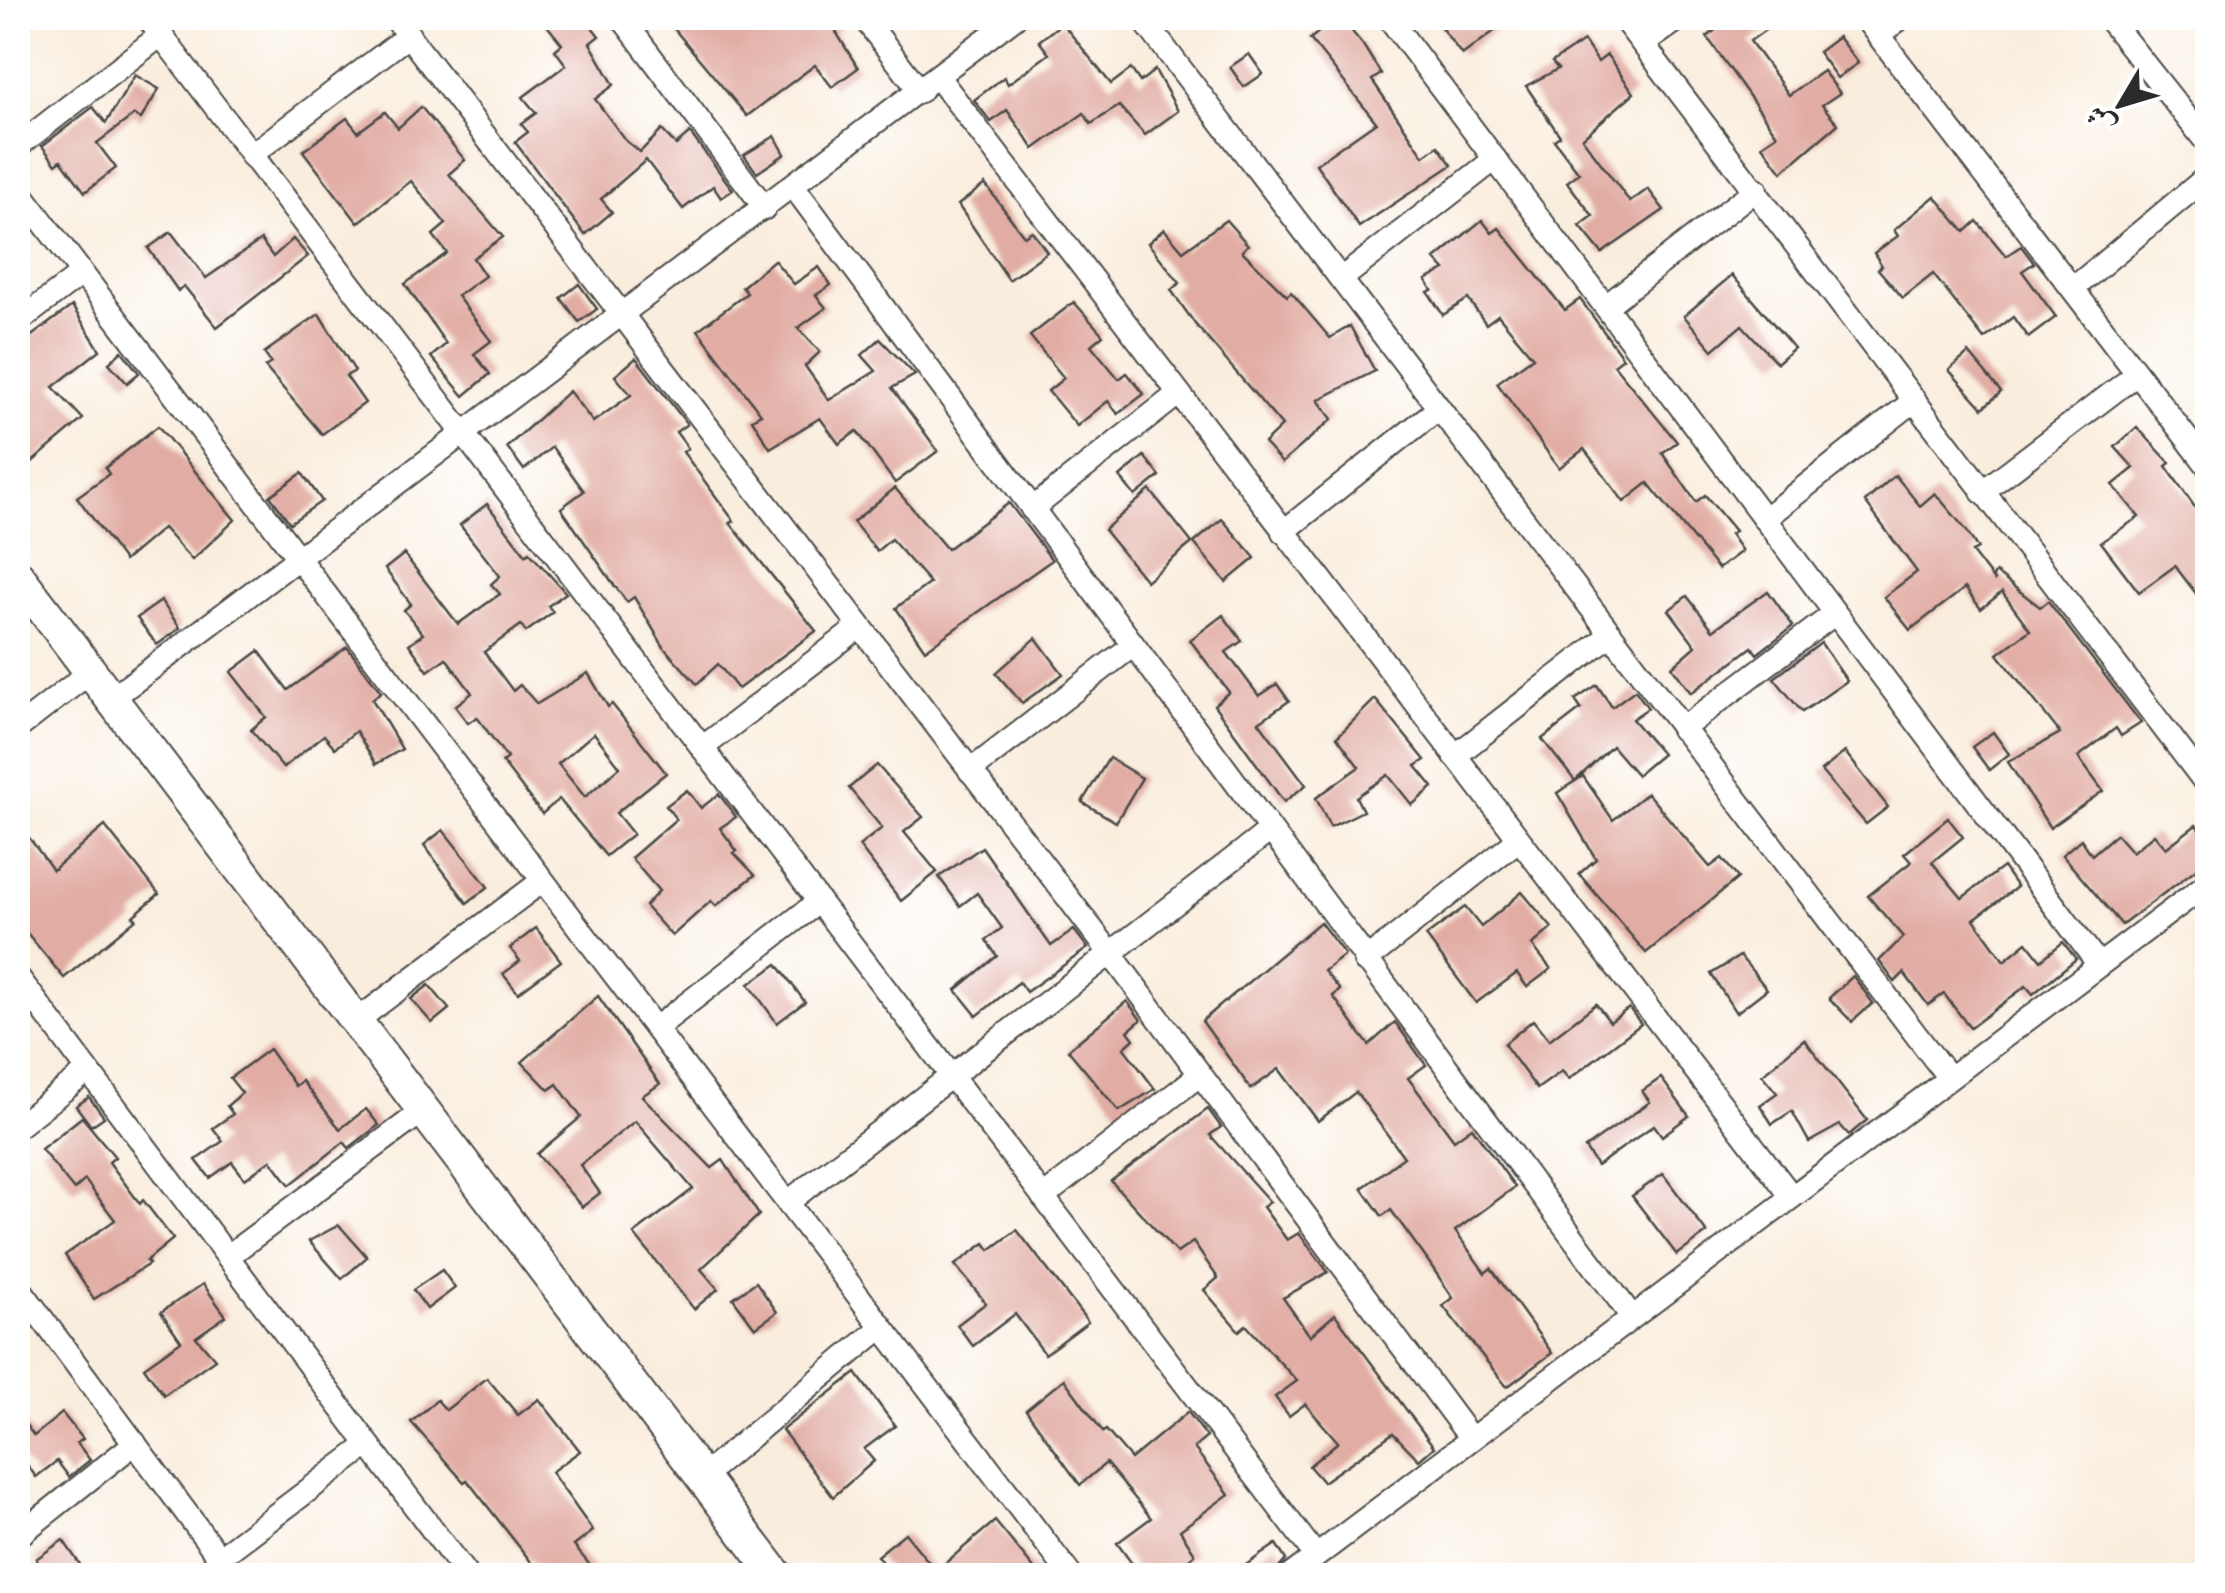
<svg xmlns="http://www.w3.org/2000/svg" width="2225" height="1593" font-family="'IM FELL Double Pica',Amiri,serif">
  <rect width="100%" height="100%" fill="#fff"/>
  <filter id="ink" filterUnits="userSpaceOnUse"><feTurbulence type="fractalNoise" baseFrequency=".01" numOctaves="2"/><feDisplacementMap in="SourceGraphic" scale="20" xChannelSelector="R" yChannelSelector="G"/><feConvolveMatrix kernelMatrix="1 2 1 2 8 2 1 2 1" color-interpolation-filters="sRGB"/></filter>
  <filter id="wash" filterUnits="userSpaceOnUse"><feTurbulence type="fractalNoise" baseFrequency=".0048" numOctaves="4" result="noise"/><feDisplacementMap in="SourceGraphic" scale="40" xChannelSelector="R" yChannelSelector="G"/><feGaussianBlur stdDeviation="2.25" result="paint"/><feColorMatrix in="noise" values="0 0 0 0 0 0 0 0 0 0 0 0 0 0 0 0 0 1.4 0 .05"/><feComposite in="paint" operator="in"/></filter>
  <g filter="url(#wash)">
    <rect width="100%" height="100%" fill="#f9eddd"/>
    <g id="blocks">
      <g fill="#e1aca3" fill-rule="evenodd">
        <polygon points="541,18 585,18 599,36 590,43 614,85 595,99 626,141 640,152 662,130 676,145 690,133 733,190 721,198 713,186 683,209 646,160 601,199 612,212 585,235 515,142 528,132 521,124 536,113 523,97 566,65 555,50 562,44"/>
        <polygon points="665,18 759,18 770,30 786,18 849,18 836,32 858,68 832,87 815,65 747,116"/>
        <polygon points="1336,18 1341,18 1363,45 1381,74 1372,80 1424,156 1438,146 1452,165 1359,227 1316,164 1376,122 1310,39"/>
        <polygon points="1434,18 1512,18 1462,55"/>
        <polygon points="1730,18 1782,18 1750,41 1789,95 1823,71 1840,93 1822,105 1838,124 1782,172 1762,145 1777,135 1707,37"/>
        <polygon points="1062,23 1111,84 1131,69 1140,82 1155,70 1178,111 1145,135 1119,106 1091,124 1084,113 1034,149 1007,110 991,122 974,100 1004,77 1008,84 1049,54 1039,41"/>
        <polygon points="1838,37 1858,63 1837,78 1818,52"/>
        <polygon points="1584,41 1598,62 1607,55 1634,93 1582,138 1630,202 1648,189 1664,210 1602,253 1580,226 1593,216 1567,182 1579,173 1554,140 1560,136 1526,86 1558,69 1552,62"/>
        <polygon points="1249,54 1263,74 1244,87 1230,67"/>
        <polygon points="135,75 159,89 141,119 134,115 97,143 116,168 85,192 61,160 56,164 42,146 93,107 106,123"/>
        <polygon points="421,107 465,160 449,174 503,237 473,258 485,276 457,296 491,341 474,354 490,374 464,396 431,357 446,344 405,284 447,253 433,235 446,224 411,181 358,223 303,151 347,118 358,132 385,112 398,128"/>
        <polygon points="775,136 785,154 757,173 744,155"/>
        <polygon points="985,184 1024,236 1032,231 1047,252 1009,280 958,205"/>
        <polygon points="1935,196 1965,232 1977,221 2006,256 2021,246 2034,263 2022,271 2056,317 2028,338 2013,317 1984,339 1933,274 1903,298 1878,269 1882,266 1874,253 1898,236 1894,230"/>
        <polygon points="1226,220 1248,245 1242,251 1287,296 1291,292 1330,338 1350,326 1375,371 1318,400 1332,419 1282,463 1264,443 1282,426 1195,324 1171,290 1180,283 1148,243 1164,229 1183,251"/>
        <polygon points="1482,220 1492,233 1499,228 1565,310 1580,299 1623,358 1614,365 1677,442 1662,453 1696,502 1705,495 1735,531 1730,534 1742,551 1718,569 1648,483 1624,502 1584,449 1559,468 1497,383 1533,357 1498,315 1486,324 1468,299 1443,315 1428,292 1432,290 1426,280 1445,270 1435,259"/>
        <polygon points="171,232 206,278 261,240 273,257 293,239 308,256 217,327 184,286 178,291 148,248"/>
        <polygon points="774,260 794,284 819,267 831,285 816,295 826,308 798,328 820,352 805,366 829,400 876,371 862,355 880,339 915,375 892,388 938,451 895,483 857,431 839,444 820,418 770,448 752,419 761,414 698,330 747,293 742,287"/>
        <polygon points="1732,275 1794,348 1777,363 1742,325 1713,350 1684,316"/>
        <polygon points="579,284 597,309 579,322 561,298"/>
        <polygon points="1074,302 1103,335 1091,345 1119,379 1127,373 1144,394 1118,414 1108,401 1077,426 1048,391 1064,378 1030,336"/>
        <polygon points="72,306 100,350 53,387 83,419 18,474 18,346"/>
        <polygon points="319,314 355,371 346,376 365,403 322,434 265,367 271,363 264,353"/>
        <polygon points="122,351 139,373 127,383 109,363"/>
        <polygon points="1969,353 2001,392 1983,408 1949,370"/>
        <polygon points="636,358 687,424 676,432 688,448 683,452 734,521 730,523 816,631 738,689 718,664 697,684 665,649 634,597 627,602 614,585 561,508 584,491 552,447 524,470 507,447 569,391 593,422 631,395 615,376"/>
        <polygon points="158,426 235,520 192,560 163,528 124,561 77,497 109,474 105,468"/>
        <polygon points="2137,427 2170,463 2166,466 2208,526 2208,609 2175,566 2139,592 2101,542 2139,517 2113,485 2134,468 2115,447"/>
        <polygon points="1144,456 1160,476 1135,496 1120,477"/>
        <polygon points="302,473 322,501 290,523 270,496"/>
        <polygon points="1895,475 1920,506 1935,493 1966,530 1978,549 1972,552 1995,582 1992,577 1996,573 2040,607 2048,601 2141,723 2121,736 2116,728 2078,757 2103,791 2050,828 2008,762 2060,733 1998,654 2030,630 2002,592 1981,609 1965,588 1910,630 1884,597 1917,572 1865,502"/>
        <polygon points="895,488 947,549 1009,503 1052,560 925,650 896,608 930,583 891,539 877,551 853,522"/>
        <polygon points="1150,490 1192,543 1146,581 1104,530"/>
        <path d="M487 504 526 555 529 552 566 593 548 606 553 612 526 632 521 625 484 652 513 691 520 685 537 704 588 673 608 707 612 704 666 773 616 813 633 834 606 856 559 799 542 814 502 762 507 758 477 717 468 723 455 706 472 693 446 658 428 671 409 644 423 634 404 610 411 604 385 569 404 554 458 624 500 594 491 584 500 576 460 525ZM594 733 620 767 585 797 558 764Z"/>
        <polygon points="1222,519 1255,558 1226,582 1194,543"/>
        <polygon points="1768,591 1793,626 1757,654 1752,647 1691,693 1672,667 1696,646 1669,610 1687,596 1713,630"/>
        <polygon points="161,601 180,628 157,645 137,618"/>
        <polygon points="1223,615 1242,641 1226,652 1259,696 1277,684 1289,701 1259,722 1306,785 1284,802 1214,705 1229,692 1190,640"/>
        <polygon points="1036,638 1063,674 1022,703 996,673"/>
        <polygon points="1821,643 1847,681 1802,712 1774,678"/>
        <polygon points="347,647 381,692 372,699 402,749 376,764 356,731 335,748 324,735 283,768 251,730 266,717 231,672 259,651 288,690"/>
        <polygon points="1597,685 1612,707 1635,690 1648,708 1632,719 1662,754 1637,775 1612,746 1575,781 1542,739 1581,709 1575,700"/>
        <polygon points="1375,699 1425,760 1416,766 1433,787 1412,805 1388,775 1356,797 1363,811 1330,827 1316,798 1359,767 1337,737"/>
        <polygon points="1993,732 2009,754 1989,770 1972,747"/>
        <polygon points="1845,752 1888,807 1866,824 1821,771"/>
        <polygon points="1109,758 1142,778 1116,822 1082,802"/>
        <polygon points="877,765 923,817 904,832 937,872 901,901 859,846 882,828 849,788"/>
        <polygon points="1583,776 1613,820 1647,793 1710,867 1722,858 1738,878 1646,953 1579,874 1596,859 1557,793"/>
        <polygon points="687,790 701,808 719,794 736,817 720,828 737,851 734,853 755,875 716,906 711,901 672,936 645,906 659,891 631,858 676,819 666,806"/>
        <polygon points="1948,818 1963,837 1932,862 1962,898 2003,867 2017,887 1974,919 2004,961 2027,942 2041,960 2063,942 2076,959 2033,994 2026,986 1970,1028 1944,994 1928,1005 1904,973 1895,982 1879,961 1903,937 1868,896 1911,862 1904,854"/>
        <polygon points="18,823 53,870 105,826 159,894 133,916 136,919 64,978 18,922"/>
        <polygon points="2196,825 2208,839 2208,860 2122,925 2062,855 2081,839 2092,855 2116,834 2132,852 2154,834 2166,848"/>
        <polygon points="443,830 488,887 467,903 424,845"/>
        <polygon points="982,847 1051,946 1074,930 1088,948 1026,992 1019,982 977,1016 956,990 997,956 986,940 1002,928 977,893 960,906 939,877"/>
        <polygon points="1522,892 1552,928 1532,945 1551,969 1527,987 1517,973 1476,1003 1426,936 1465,907 1481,927"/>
        <polygon points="1320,922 1345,955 1324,971 1340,990 1333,996 1358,1031 1369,1045 1395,1022 1426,1065 1408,1078 1454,1140 1472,1127 1515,1187 1455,1231 1485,1273 1491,1268 1552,1353 1507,1387 1443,1306 1453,1298 1428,1261 1391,1210 1382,1216 1362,1188 1404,1157 1356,1092 1318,1121 1279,1069 1251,1089 1202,1021"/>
        <polygon points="536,928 561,961 518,993 503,974 520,961 510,948"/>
        <polygon points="1740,956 1767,989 1736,1013 1711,974"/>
        <polygon points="777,964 805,1002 777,1023 749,984"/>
        <polygon points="1853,976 1873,1003 1852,1022 1829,998"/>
        <polygon points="429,985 449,1009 432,1023 411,999"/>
        <polygon points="598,996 660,1084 642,1096 712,1168 723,1160 759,1215 701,1269 718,1289 694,1309 634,1234 693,1189 635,1121 580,1165 600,1193 582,1207 537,1154 581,1117 557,1084 549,1090 522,1062"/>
        <polygon points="1127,1001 1141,1020 1128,1031 1134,1039 1124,1048 1155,1089 1119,1111 1068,1050"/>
        <polygon points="1596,1004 1610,1022 1629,1008 1641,1024 1569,1079 1562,1071 1537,1089 1504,1044 1533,1020 1549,1040"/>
        <polygon points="1804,1039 1867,1120 1849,1135 1840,1125 1809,1142 1792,1111 1772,1124 1760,1105 1777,1093 1762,1075"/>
        <polygon points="269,1049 295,1086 302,1081 340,1129 366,1109 379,1125 349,1148 344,1142 290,1185 271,1160 245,1179 232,1162 210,1178 196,1160 223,1141 213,1128 233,1114 227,1106 242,1093 230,1078"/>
        <polygon points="1661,1078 1689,1116 1662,1136 1654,1125 1597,1166 1585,1148 1650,1102 1642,1091"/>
        <polygon points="89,1097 104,1117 91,1126 76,1106"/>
        <polygon points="1208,1109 1221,1127 1210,1135 1270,1202 1263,1207 1287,1240 1299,1233 1328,1272 1283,1298 1310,1336 1335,1314 1434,1447 1419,1460 1393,1433 1323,1482 1309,1466 1338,1442 1305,1404 1289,1416 1275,1397 1297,1381 1246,1325 1239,1331 1204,1290 1218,1278 1193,1242 1177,1253 1111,1181"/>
        <polygon points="82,1117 115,1157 109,1162 140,1204 143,1200 173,1239 146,1261 149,1264 94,1299 65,1255 115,1220 85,1180 74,1190 41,1149"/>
        <polygon points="1663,1174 1707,1233 1677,1255 1632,1196"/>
        <polygon points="339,1225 367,1257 342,1279 309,1241"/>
        <polygon points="1017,1230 1088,1322 1045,1354 1015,1314 973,1346 957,1325 986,1303 955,1265 985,1243 990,1250"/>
        <polygon points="442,1270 455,1288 427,1309 413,1290"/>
        <polygon points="756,1282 777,1312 755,1328 733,1298"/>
        <polygon points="203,1284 226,1316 196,1337 215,1359 164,1395 144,1367 181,1341 161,1312"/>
        <polygon points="856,1373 895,1426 864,1449 874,1461 833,1497 782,1430"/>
        <polygon points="487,1378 518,1415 539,1399 580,1451 551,1472 593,1531 574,1546 599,1576 542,1576 467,1480 464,1482 411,1422 437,1400 446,1410"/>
        <polygon points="1064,1379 1103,1432 1106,1430 1131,1459 1188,1412 1207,1437 1194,1448 1229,1494 1180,1530 1195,1554 1169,1576 1141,1576 1117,1543 1151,1518 1106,1463 1080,1485 1026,1410"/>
        <polygon points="62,1413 83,1439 77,1443 90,1460 69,1477 57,1461 36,1477 18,1452 18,1414 34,1436"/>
        <polygon points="995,1521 1040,1576 893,1576 877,1556 905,1533 936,1571"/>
        <polygon points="63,1540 88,1576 48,1576 36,1559"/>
        <polygon points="1276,1544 1286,1560 1276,1571 1269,1576 1230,1576"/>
      </g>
    </g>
  </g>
  <g filter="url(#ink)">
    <use href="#blocks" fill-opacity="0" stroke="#4a4846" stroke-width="2.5"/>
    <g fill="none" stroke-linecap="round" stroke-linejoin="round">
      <defs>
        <g id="street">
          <polyline points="148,18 1316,1556"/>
          <polyline points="395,18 1111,954 1471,1439"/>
          <polyline points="622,18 765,208"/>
          <polyline points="864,18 920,91"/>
          <polyline points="1142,18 1949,1078"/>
          <polyline points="1389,18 2099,965"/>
          <polyline points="1623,18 2208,786"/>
          <polyline points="1865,18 2208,466"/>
          <polyline points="2108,18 2208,144"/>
          <polyline points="1878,35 1901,18"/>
          <polyline points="1643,44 1680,18"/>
          <polyline points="938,77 1792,1197"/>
          <polyline points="18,146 161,35"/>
          <polyline points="251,155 409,35"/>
          <polyline points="794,187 1632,1317"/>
          <polyline points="18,189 1071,1576"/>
          <polyline points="1341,279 1495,159"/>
          <polyline points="2075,287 2208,176"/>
          <polyline points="1606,306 1756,189"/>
          <polyline points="18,322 81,274"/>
          <polyline points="1982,492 2137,374"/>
          <polyline points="1032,509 1178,394"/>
          <polyline points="1764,519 1915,400"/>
          <polyline points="1283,532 1439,408"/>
          <polyline points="111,699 1014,18"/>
          <polyline points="18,728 90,672"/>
          <polyline points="1682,729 1834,614"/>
          <polyline points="702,748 859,627"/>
          <polyline points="1455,756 1611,634"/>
          <polyline points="970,771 1132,646"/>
          <polyline points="1365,961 1518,840"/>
          <polyline points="18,977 467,1576"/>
          <polyline points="355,1022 542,881"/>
          <polyline points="656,1028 818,902"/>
          <polyline points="18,1126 88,1071"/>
          <polyline points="1043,1197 1198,1076"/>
          <polyline points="788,1202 1268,832"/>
          <polyline points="228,1256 423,1111"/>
          <polyline points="18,1286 233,1576"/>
          <polyline points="703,1476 882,1327"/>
          <polyline points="18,1536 135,1443"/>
          <polyline points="220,1557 368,1445"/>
          <polyline points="1290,1576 2208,883"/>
        </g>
        <polyline id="secondary" points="18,576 777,1576"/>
      </defs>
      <use href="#street" stroke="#4a4846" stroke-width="26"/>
      <use href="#secondary" stroke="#4a4846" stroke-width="36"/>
      <use href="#street" stroke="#fff" stroke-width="22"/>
      <use href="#secondary" stroke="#fff" stroke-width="32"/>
    </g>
  </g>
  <rect width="2225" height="1593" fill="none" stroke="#fff" stroke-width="60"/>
  <g transform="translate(2120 105) rotate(232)" stroke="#ffffff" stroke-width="8" paint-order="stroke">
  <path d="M0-8L18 38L0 25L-18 38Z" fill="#2b2b2b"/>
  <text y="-15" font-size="28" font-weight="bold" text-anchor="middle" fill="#2b2b2b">ش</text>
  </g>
</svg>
